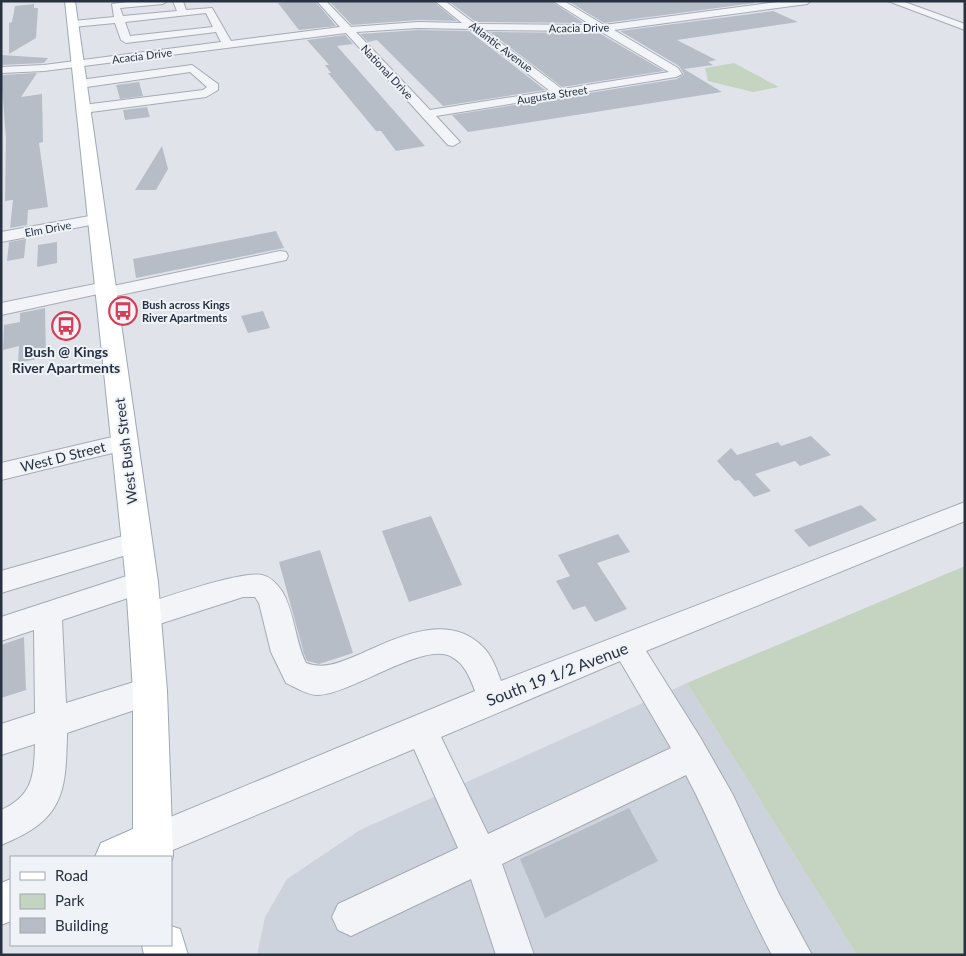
<svg xmlns="http://www.w3.org/2000/svg" width="966" height="956" font-family="Lato,sans-serif">
  <rect width="100%" height="100%" fill="#e0e4ea"/>
  <polygon fill="#cdd3dc" points="687,683 857,955 257,955 265,917 287,879 360,830"/>
  <g fill="#c5d4c0">
    <polygon points="734,63 779,87 753,92 708,81 705,68"/>
    <polygon points="965,566 965,955 857,955 687,683"/>
  </g>
  <g fill="#b6bdc7">
    <polygon points="295,1 315,1 336,26 299,30 278,3"/>
    <polygon points="329,1 433,1 457,21 418,20 352,25"/>
    <polygon points="448,1 551,1 584,23 476,22"/>
    <polygon points="568,1 751,1 755,3 604,23"/>
    <polygon points="34,4 34,8 38,8 36,38 9,54 9,23 12,22 15,6"/>
    <polygon points="773,11 798,22 677,40 716,60 708,62 713,65 684,69 722,92 468,132 452,115 677,79 684,74 679,66 620,31"/>
    <polygon points="418,30 469,31 545,90 443,106 377,40 368,42 360,34"/>
    <polygon points="490,32 599,33 664,71 562,87"/>
    <polygon points="345,35 353,44 337,46 425,146 396,151 381,131 376,131 328,73 331,73 325,65 329,65 307,40"/>
    <polygon points="1,55 48,58 44,63 1,65"/>
    <polygon points="37,73 21,97 42,94 43,142 39,143 48,207 28,210 27,225 10,228 13,200 5,201 6,139 1,75"/>
    <polygon points="139,82 143,96 120,99 116,85"/>
    <polygon points="147,107 150,117 125,120 123,110"/>
    <polygon points="162,146 168,169 156,190 135,190"/>
    <polygon points="276,231 284,248 136,278 133,259"/>
    <polygon points="26,239 24,258 7,261 9,242"/>
    <polygon points="57,242 57,263 37,267 38,245"/>
    <polygon points="45,308 46,357 18,363 19,346 3,350 4,325 20,322 20,313"/>
    <polygon points="263,311 270,328 248,333 241,316"/>
    <polygon points="811,436 831,455 800,466 795,461 755,474 771,491 754,497 739,480 735,481 717,461 731,448 737,455 778,442 781,446"/>
    <polygon points="861,505 877,520 809,547 794,530"/>
    <polygon points="431,516 462,585 409,602 382,531"/>
    <polygon points="618,534 630,552 597,563 627,609 595,622 585,606 573,610 556,581 570,576 558,555"/>
    <polygon points="320,550 353,653 319,664 307,661 304,654 279,562"/>
    <polygon points="24,637 26,690 1,698 1,645"/>
    <polygon points="629,808 658,861 545,918 520,859"/>
  </g>
  <g fill="none" stroke-linecap="round" stroke-linejoin="round">
    <defs>
      <g id="minor">
        <path d="M134 1H167L163 4 120 8 123 16 177 11 173 1H183L186 10 212 8 231 41 340 27 317 1H326L351 27 418 22 462 23 435 1H445L475 24 591 25 553 1H564L604 25 785 1H811L807 4 614 30 678 68 682 74 676 77 436 116 460 142 453 146 448 145 346 33 44 71 1 73V67L44 65 221 42 216 32 126 43 121 40 115 23 73 27 68 24 73 21 114 17 112 4ZM206 13 213 27 130 36 125 22ZM418 28 470 29 550 91 430 110 356 32ZM484 30 600 31 669 72 562 89Z"/>
        <polygon points="888,1 902,1 965,24 965,30"/>
        <polygon points="192,65 218,84 218,90 206,97 83,113 77,109 83,105 203,90 207,87 190,72 80,88 74,84 80,80"/>
        <polygon points="95,215 103,220 101,223 1,242 1,232"/>
        <polygon points="280,251 286,252 288,256 286,260 106,298 98,294 1,315 1,303 105,282 113,286"/>
        <polygon points="125,434 133,436 136,442 133,448 1,480 1,463"/>
        <path d="M965 502V521L646 651 700 737 733 795 779 894 812 955H772C740 896 717 834 686 775L502 864 534 955H496L471 879 351 936 338 930 332 917 338 904 458 848 414 749 156 857 139 854 134 842 139 830 475 691C470 678 465 664 452 657 425 640 352 694 318 695 307 695 295 687 286 683L271 652 259 603 255 597H243L144 629 134 626 130 617 134 608C159 599 240 571 262 575 271 577 277 584 282 591 295 613 295 641 306 663 324 670 341 662 358 655 396 638 448 611 483 647 492 656 497 670 501 681ZM620 661 671 748 488 834 441 737Z"/>
        <polygon points="137,532 146,535 150,542 146,549 1,593 1,571"/>
        <path d="M142 571 152 574 155 582 152 590 62 620 66 703 150 677 161 681 165 691 161 701 67 733C66 795 63 820 1 845V810C33 796 34 775 35 744L1 755V724L35 713 34 630 1 641V617Z"/>
      </g>
      <g id="major">
        <polygon points="65,1 75,1 158,582 167,691 173,857 171,862 171,857 95,857 101,843 133,829 133,691 126,582"/>
        <polygon points="11,879 11,921 1,925 1,883"/>
        <polygon points="171,926 180,929 188,955 144,955 142,945 171,945"/>
      </g>
    </defs>
    <use href="#minor" stroke="#a5abb4" stroke-width="2"/>
    <use href="#major" stroke="#9ea8b6" stroke-width="2"/>
    <use href="#minor" fill="#f3f4f8" fill-rule="evenodd"/>
    <use href="#major" fill="#fff" fill-rule="evenodd"/>
  </g>
  <defs>
    <symbol id="bus-ring" viewBox="-11 -11 22 22"><circle r="9.5" fill="#eff3f7" stroke="#d83b54" stroke-width="1.5"/><path d="M-5-6H5V4H4V6H2V4H-2V6H-4V4H-5ZM-3.5-4V0h7V-4ZM-3.5 1.2v1.5H-2V1.2ZM2 1.2v1.5H3.5V1.2Z" fill="#d83b54"/></symbol>
  </defs>
  <g fill-rule="evenodd">
    <use href="#bus-ring" x="107" y="295" width="32" height="32"/>
    <use href="#bus-ring" x="50" y="310" width="32" height="32"/>
  </g>
  <g text-anchor="middle" stroke-width="4" stroke-linejoin="round" paint-order="stroke">
    <g font-size="11" fill="#273142" stroke="#eff3f7">
      <text transform="translate(579 28) rotate(-1)" y="4">Acacia Drive</text>
      <text transform="translate(501 47) rotate(37)" y="4">Atlantic Avenue</text>
      <text transform="translate(142 56) rotate(-7)" y="4">Acacia Drive</text>
      <text transform="translate(387 72) rotate(47)" y="4">National Drive</text>
      <text transform="translate(552 95) rotate(-9)" y="4">Augusta Street</text>
      <text transform="translate(48 229) rotate(-10)" y="4">Elm Drive</text>
    </g>
    <g font-size="11" font-weight="bold" fill="#273142" stroke="#eff3f7" text-anchor="start">
      <text x="142" y="309">Bush across Kings<tspan x="142" dy="13">River Apartments</tspan></text>
    </g>
    <g font-size="14" font-weight="bold" fill="#273142" stroke="#eff3f7">
      <text x="66" y="357">Bush @ Kings<tspan x="66" dy="16">River Apartments</tspan></text>
    </g>
    <g font-size="14" fill="#273142" stroke="#eff3f7">
      <text transform="translate(126 451) rotate(-97)" y="5">West Bush Street</text>
      <text transform="translate(63 457) rotate(-14)" y="5">West D Street</text>
    </g>
    <g font-size="16" fill="#273142" stroke="#eff3f7">
      <text transform="translate(557 674) rotate(-21)" y="6">South 19 1/2 Avenue</text>
    </g>
  </g>
  <rect width="966" height="956" fill="none" stroke="#273142" stroke-width="5"/>
  <rect x="10" y="856" width="162" height="90" fill="#eff3f7" stroke="#9fa5af"/>
  <rect x="20" y="872" width="25" height="8" fill="#ffffff" stroke="#9fa5af"/>
  <text x="55" y="881" font-size="15" fill="#273142">Road</text>
  <rect x="20" y="894" width="25" height="15" fill="#c5d4c0" stroke="#9fa5af"/>
  <text x="55" y="906" font-size="15" fill="#273142">Park</text>
  <rect x="20" y="918" width="25" height="15" fill="#b6bdc7" stroke="#9fa5af"/>
  <text x="55" y="931" font-size="15" fill="#273142">Building</text>
</svg>
